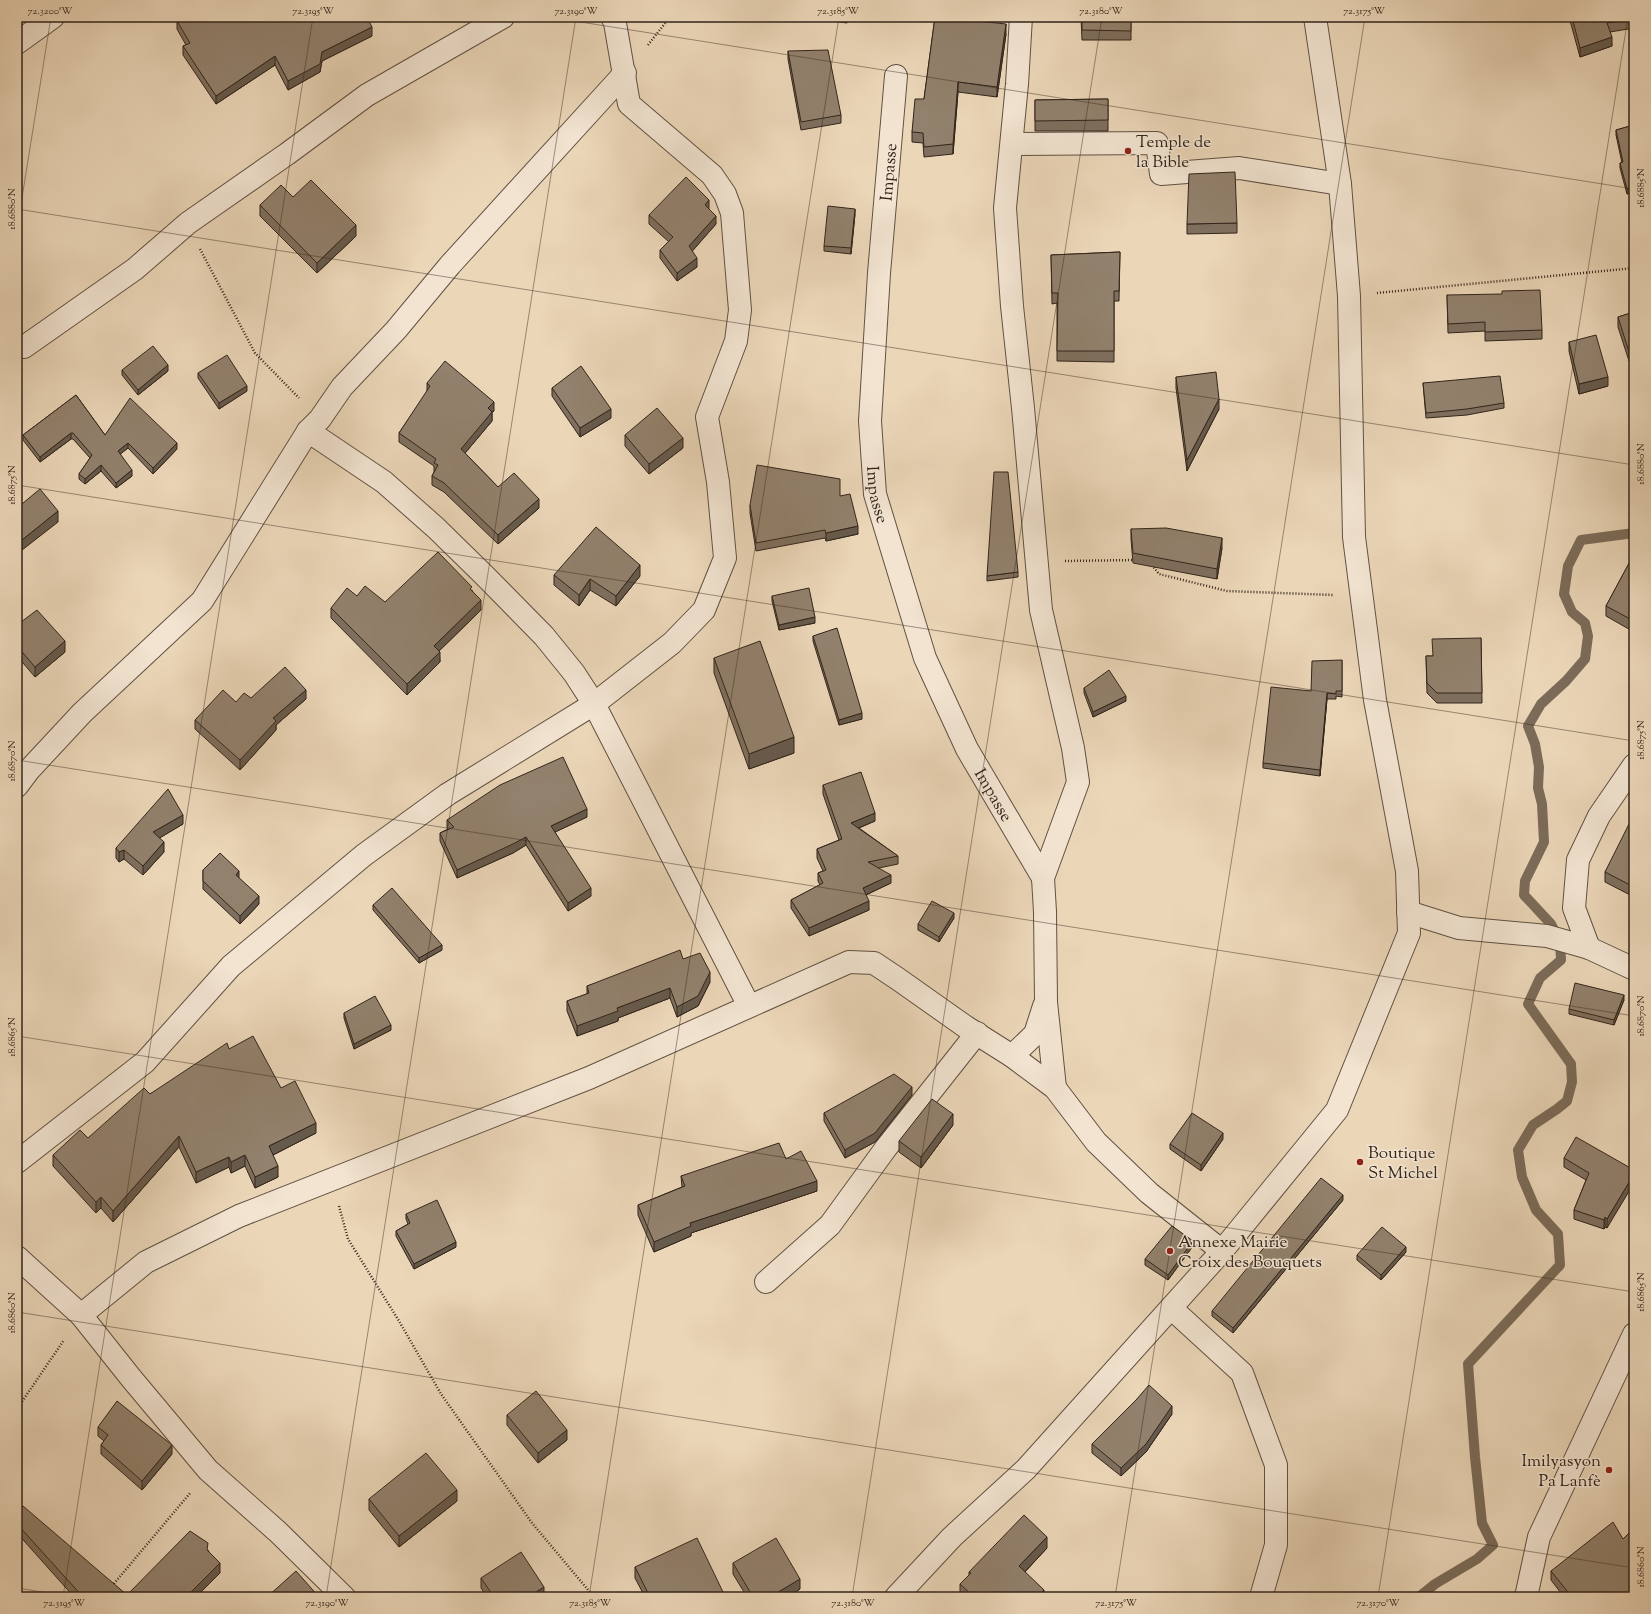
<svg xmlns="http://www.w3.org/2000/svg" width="1651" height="1614" font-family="'Sorts Mill Goudy',serif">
  <rect width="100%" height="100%" fill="#ebd6b8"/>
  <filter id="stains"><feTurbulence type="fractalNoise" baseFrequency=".005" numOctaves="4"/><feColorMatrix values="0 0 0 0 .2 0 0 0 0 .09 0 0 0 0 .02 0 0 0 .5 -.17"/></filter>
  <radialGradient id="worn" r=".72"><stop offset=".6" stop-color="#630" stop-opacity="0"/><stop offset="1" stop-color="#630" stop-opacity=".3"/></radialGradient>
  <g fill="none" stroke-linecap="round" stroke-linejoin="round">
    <polyline stroke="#7b6b59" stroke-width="10" points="1419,1597 1435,1584 1477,1559 1493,1545 1482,1523 1475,1457 1468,1364 1560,1265 1558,1234 1536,1210 1522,1177 1518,1150 1533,1125 1557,1109 1567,1101 1572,1082 1571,1064 1528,1004 1540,978 1561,960 1560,941 1551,924 1524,895 1525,881 1544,842 1542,804 1538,788 1539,767 1535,744 1528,726 1541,704 1566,681 1585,659 1588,636 1585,623 1572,612 1564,594 1568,566 1581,540 1634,533"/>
    <defs>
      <g id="street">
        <polyline points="1021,17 1017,84 1005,208 1012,306 1023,408 1041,610 1073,748 1078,782 1043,878 1045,912 1046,1002 1055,1088"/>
        <polyline points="17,43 53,17"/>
        <path id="s1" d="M896 76 879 273 870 421 875 494 925 658 967 749 1043 878"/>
        <polyline points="1012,144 1157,143 1161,174 1239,168 1340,184"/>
        <polyline points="24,347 135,269 188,223 287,154 367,95 503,17"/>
        <polyline points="308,431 384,482 436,528 484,575 544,636 574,673 594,704 749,1006"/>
        <polyline points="17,786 29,770 82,713 202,601 308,431 320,419 342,387 396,330 450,265 625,73"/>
        <polyline points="1408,912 1459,928 1547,936 1589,948 1634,969"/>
        <polyline points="1589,948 1574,908 1578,860 1599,816 1634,765"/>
        <polyline points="1012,1056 1035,1034 1044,1006"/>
        <polyline points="17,1162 145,1062 231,966 364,855 448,794 594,704 672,643 704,610 725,558 718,482 707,417 736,341 740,310 732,213 725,194 712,175 629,104 615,23 612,17"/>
        <polyline points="17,1257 81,1315 131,1378 208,1470 278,1532 344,1597"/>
        <polyline points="766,1282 830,1225 886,1148 977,1033"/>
        <polyline points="1171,1308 1242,1373 1276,1465 1276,1545 1261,1597"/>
        <polyline points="81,1315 146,1262 239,1216 589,1078 849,962 874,963 898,979 966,1027 1012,1056 1055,1088 1096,1142 1149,1193 1222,1251"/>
        <polyline points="896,1597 952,1537 1026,1469 1222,1251 1337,1110 1409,933 1407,871 1375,700 1354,537 1349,296 1340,184 1315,17"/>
        <polyline points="1526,1597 1539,1537 1634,1334"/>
      </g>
    </defs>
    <use href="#street" stroke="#605142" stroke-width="24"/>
    <g stroke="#32251b" stroke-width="2.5" stroke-dasharray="1 2" stroke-linecap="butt">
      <polyline points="648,45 670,17"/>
      <polyline points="200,249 255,353 299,398"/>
      <polyline points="1377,293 1634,268"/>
      <polyline points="1065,561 1136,560"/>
      <polyline points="1152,565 1159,574 1227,591 1333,595"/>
      <polyline points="339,1206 348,1239 399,1321 441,1394 532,1523 594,1597"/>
      <polyline points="17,1409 64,1340"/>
      <polyline points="112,1586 191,1492"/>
    </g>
    <use href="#street" stroke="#f2e4d1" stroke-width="22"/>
  </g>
  <g fill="#7e6f5e" stroke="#32251b">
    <polygon points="804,17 847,17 847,23"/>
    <polygon points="935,17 980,17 979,21 1006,34 997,97 958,92 953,154 924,157 923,143 912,142 912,132 924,99"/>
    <polygon points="1081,17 1131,17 1131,40 1082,40"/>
    <polygon points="1569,17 1634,17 1634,28 1610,32 1612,46 1580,57"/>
    <polygon points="177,21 372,36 322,61 320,72 288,90 275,65 216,104 183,55 183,46 186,45 177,29"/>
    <polygon points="788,51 841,115 841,123 801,130 788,59"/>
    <polygon points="1108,99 1108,131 1035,131 1035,100"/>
    <polygon points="1634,125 1634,192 1627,194 1620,168 1620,163 1622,163 1616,135 1616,130"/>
    <polygon points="293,197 356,236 317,273 260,216 260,205"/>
    <polygon points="709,209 709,210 716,224 692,251 697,267 677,281 660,258 660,250 669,242 649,224 649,215"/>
    <polygon points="855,214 851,254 824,251 824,246"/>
    <polygon points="1237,223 1237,233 1187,234 1187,224"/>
    <polygon points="1120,252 1119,301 1114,301 1114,362 1057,361 1057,303 1052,304 1051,255"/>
    <polygon points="1447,295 1542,330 1542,339 1485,341 1485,331 1448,333"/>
    <polygon points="1634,312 1634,359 1629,361 1618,327 1618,317"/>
    <polygon points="1569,342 1608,386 1579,394 1569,351"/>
    <polygon points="122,370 168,371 138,395 122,375"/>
    <polygon points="198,373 247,391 219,409 198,378"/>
    <polygon points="1176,377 1219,409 1187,471 1176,388"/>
    <polygon points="427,383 494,411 492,412 492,421 465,453 498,487 539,508 498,544 444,492 432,485 432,476 434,472 434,466 399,442 399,433 427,392"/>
    <polygon points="1423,383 1504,403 1504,408 1467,415 1426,418"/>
    <polygon points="552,388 611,418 580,437 552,396"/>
    <polygon points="76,395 105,435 177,449 153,474 128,448 120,454 132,476 116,488 101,471 85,484 79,479 79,474 90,458 73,439 71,439 40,462 23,440 23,435"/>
    <polygon points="625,435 683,448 649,474 625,446"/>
    <polygon points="840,496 858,534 826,541 825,538 756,551 750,513 750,505"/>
    <polygon points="1131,529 1222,548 1217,579 1133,563 1131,539"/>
    <polygon points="1634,554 1634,632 1606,616 1606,606"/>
    <polygon points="1018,572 1018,577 987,581 987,576"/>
    <polygon points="554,575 640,576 616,606 590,590 579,606 554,585"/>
    <polygon points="472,590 481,610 439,651 440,662 407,695 331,618 331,608 357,596 385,602"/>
    <polygon points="772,596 815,623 779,630 772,601"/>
    <polygon points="17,625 65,652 35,677 17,656"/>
    <polygon points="813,636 862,719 839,725 813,641"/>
    <polygon points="1481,638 1482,703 1437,703 1427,693 1426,656 1432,656"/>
    <polygon points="714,658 794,753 749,769 714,673"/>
    <polygon points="1342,660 1342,697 1336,696 1336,699 1327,699 1320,776 1263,768 1263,763 1311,691"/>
    <polygon points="1084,688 1126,701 1093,717 1084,693"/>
    <polygon points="251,698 306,699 276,725 276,730 240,770 195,729 195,720 236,702"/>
    <polygon points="823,785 875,821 859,828 898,856 898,864 879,868 891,883 866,895 869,910 809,936 791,908 791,900 820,885 818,881 818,873 823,871 817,858 817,849 839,840 823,794"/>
    <polygon points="587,817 555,832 591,896 568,911 526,845 513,853 457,878 440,841 440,833 448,829 447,828 447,820"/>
    <polygon points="183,824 159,838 164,852 143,875 124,859 119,862 116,858 116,848"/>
    <polygon points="1634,827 1634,897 1605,882 1605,872"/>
    <polygon points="203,870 239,878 259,904 240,924 203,889"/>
    <polygon points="373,905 442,950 419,963 373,910"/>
    <polygon points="954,918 939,942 918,930 918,924"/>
    <polygon points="683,959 710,982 698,1006 677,1017 670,998 618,1018 618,1021 577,1036 567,1011 567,1001 587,994 587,986"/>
    <polygon points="1624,1000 1614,1025 1569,1014 1569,1009"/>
    <polygon points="344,1013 391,1030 354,1049 344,1018"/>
    <polygon points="229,1049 316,1133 273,1155 278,1177 255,1188 245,1166 231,1173 229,1167 196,1183 179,1147 113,1222 101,1208 96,1213 53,1166 53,1155 88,1138 150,1094"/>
    <polygon points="912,1095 875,1142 845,1158 824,1121 824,1113"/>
    <polygon points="953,1125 921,1168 899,1152 899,1141"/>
    <polygon points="1223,1139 1201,1171 1170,1149 1170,1144"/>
    <polygon points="1564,1158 1634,1170 1607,1228 1605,1227 1604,1229 1574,1219 1574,1210 1586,1180 1564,1167"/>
    <polygon points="786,1159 817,1191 691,1233 691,1236 654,1252 638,1215 638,1205 682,1187 681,1176"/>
    <polygon points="1343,1200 1233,1333 1212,1316 1212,1311"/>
    <polygon points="406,1214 456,1247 414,1269 396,1236 396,1231 408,1224 406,1219"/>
    <polygon points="1193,1246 1168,1280 1145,1265 1145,1259"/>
    <polygon points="1406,1252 1381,1280 1357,1260 1357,1255"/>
    <polygon points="1136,1400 1172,1414 1146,1452 1121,1476 1092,1453 1092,1444"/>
    <polygon points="507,1415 567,1440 538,1463 507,1425"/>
    <polygon points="98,1427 172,1454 142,1490 101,1454 101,1445 104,1441 98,1436"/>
    <polygon points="369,1499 457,1501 399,1547 369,1510"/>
    <polygon points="17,1512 127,1595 208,1550 220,1573 196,1597 74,1597 17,1533"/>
    <polygon points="1623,1539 1634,1597 1564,1597 1551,1580 1551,1571"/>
    <polygon points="1047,1548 1025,1572 1044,1597 962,1597 960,1595 960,1584 969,1575 969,1572"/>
    <polygon points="733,1563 800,1589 788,1597 747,1597 733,1574"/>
    <polygon points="635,1567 723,1597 645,1597 635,1578"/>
    <polygon points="481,1578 544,1597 487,1597 481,1588"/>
  </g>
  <g fill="#665a4c" stroke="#32251b">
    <polygon points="1006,24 1006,34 997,97 997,87"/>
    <polygon points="372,27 372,36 322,61 320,72 288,90 288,81 322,52"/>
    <polygon points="1612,37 1612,46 1580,57 1580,48"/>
    <polygon points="275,56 275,65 216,104 216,96"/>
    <polygon points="958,82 958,92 953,154 953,144"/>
    <polygon points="1634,187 1634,192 1627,194 1627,189"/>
    <polygon points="709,200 709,209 705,214 705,205"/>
    <polygon points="855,209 855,214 851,254 851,248"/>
    <polygon points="716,216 716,224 689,255 689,246"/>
    <polygon points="356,225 356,236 317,273 317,263"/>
    <polygon points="697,258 697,267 677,281 677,273"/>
    <polygon points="1634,350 1634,359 1629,361 1629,352"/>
    <polygon points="168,365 168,371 138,395 138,390"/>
    <polygon points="1608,377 1608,386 1579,394 1579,384"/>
    <polygon points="247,386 247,391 219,409 219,403"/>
    <polygon points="1219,399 1219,409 1187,471 1187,460"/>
    <polygon points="494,402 494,411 492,412 492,421 461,458 461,449 488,408"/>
    <polygon points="611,409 611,418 580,437 580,428"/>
    <polygon points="71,433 71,439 40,462 40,457"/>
    <polygon points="683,438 683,448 649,474 649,464"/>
    <polygon points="128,443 128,448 118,456 118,451"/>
    <polygon points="177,443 177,449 153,474 153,468"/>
    <polygon points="101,465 101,471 85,484 85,479"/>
    <polygon points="132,470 132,476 116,488 116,483"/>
    <polygon points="539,499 539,508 498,544 498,535"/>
    <polygon points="58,511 58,522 17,554 17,544"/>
    <polygon points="858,526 858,534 826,541 826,533"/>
    <polygon points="1222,538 1222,548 1217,579 1217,569"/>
    <polygon points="640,565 640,576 616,606 616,596"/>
    <polygon points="590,579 590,590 579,606 579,595"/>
    <polygon points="481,600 481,610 434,656 434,646"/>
    <polygon points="815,617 815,623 779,630 779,625"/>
    <polygon points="65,641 65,652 35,677 35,667"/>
    <polygon points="440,652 440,662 407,695 407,684"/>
    <polygon points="306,690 306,699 276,725 276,730 240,770 240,760 273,718"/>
    <polygon points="1327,693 1327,699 1320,776 1320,770"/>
    <polygon points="1126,696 1126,701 1093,717 1093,712"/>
    <polygon points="862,713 862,719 839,725 839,720"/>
    <polygon points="794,737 794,753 749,769 749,754"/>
    <polygon points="587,809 587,817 551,834 551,826"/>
    <polygon points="875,813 875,821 851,831 851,823"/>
    <polygon points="183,815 183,824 153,842 153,832"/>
    <polygon points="526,837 526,845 513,853 457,878 457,870"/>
    <polygon points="164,842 164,852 143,875 143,866"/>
    <polygon points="124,850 124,859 119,862 119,852"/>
    <polygon points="239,871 239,879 236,875"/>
    <polygon points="891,875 891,883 863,896 863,888"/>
    <polygon points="591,888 591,896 568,911 568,903"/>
    <polygon points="259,896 259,904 240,924 240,916"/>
    <polygon points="869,901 869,910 809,936 809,928"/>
    <polygon points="954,913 954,918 939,942 939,937"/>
    <polygon points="442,945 442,950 419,963 419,958"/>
    <polygon points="710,972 710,982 698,1006 677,1017 677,1007"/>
    <polygon points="670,988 670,998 618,1018 618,1021 577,1036 577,1026 617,1008"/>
    <polygon points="1624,995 1624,1000 1614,1025 1614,1020"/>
    <polygon points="391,1025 391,1030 354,1049 354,1044"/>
    <polygon points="912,1087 912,1095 875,1142 845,1158 845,1150"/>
    <polygon points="953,1114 953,1125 921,1168 921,1157"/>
    <polygon points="316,1123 316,1133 269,1157 269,1146"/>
    <polygon points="1223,1133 1223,1139 1201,1171 1201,1165"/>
    <polygon points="179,1136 179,1147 113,1222 113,1211"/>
    <polygon points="245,1155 245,1166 231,1173 231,1162"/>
    <polygon points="229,1157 229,1167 196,1183 196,1172"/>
    <polygon points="278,1166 278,1177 255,1188 255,1177"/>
    <polygon points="1634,1174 1634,1183 1607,1228 1607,1219"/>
    <polygon points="817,1181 817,1191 691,1233 691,1236 654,1252 654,1242 690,1223"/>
    <polygon points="1343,1195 1343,1200 1233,1333 1233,1328"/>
    <polygon points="101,1197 101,1208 96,1213 96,1202"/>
    <polygon points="1605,1217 1605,1227 1604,1229 1604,1220"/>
    <polygon points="1193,1241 1193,1246 1168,1280 1168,1275"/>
    <polygon points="456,1242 456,1247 414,1269 414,1264"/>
    <polygon points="1406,1247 1406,1252 1381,1280 1381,1275"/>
    <polygon points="1172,1406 1172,1414 1146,1452 1121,1476 1121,1468"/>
    <polygon points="567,1430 567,1440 538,1463 538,1453"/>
    <polygon points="172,1445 172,1454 142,1490 142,1481"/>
    <polygon points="457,1490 457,1501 399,1547 399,1536"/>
    <polygon points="1047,1537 1047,1548 1019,1578 1019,1566"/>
    <polygon points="220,1563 220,1573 196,1597 186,1597"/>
    <polygon points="800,1579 800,1589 788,1597 770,1597"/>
    <polygon points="544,1587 544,1597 528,1597"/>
    <polygon points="1044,1590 1044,1597 1036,1597"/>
    <polygon points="723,1592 723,1597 714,1597"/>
  </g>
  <g fill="#92816d" stroke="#32251b">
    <polygon points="184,17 367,17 372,27 322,52 320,64 288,81 275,56 216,96 183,46 190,43 177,21"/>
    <polygon points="935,17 978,17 978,21 1006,24 997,87 958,82 953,144 924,147 923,133 912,132 915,99 924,99"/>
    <polygon points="1082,17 1131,17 1131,31 1082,30"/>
    <polygon points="1572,17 1634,17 1634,19 1607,23 1612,37 1580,48"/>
    <polygon points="828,50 841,115 801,122 788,51"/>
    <polygon points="1108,99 1108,120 1035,121 1035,100"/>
    <polygon points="1634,125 1634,187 1627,189 1620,163 1623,162 1616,130"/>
    <polygon points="1235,172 1237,223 1187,224 1189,174"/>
    <polygon points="686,177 709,200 705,205 716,216 689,246 697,258 677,273 660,250 673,237 649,215"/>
    <polygon points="311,180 356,225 317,263 260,205 281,185 293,197"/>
    <polygon points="828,206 855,209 851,248 824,246"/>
    <polygon points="1120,252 1119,291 1114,291 1114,351 1057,351 1058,293 1052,293 1051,255"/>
    <polygon points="1540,290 1542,330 1485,332 1485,322 1448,324 1447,295 1502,294 1502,291"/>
    <polygon points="1634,312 1634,350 1629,352 1618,317"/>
    <polygon points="1596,335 1608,377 1579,384 1569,342"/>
    <polygon points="153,346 168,365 138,390 122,370"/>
    <polygon points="227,355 247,386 219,403 198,373"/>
    <polygon points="445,361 494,402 488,408 492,412 461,449 498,487 514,473 539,499 498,535 444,483 432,476 438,465 434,463 436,459 399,433 430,386 427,383"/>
    <polygon points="581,366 611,409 580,428 552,388"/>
    <polygon points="1216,372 1219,399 1187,460 1176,377"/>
    <polygon points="1500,376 1504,403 1467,409 1426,413 1423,383"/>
    <polygon points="76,395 105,435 130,398 177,443 153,468 128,443 118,451 132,470 116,483 101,465 85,479 79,474 92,455 73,433 71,433 40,457 23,435"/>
    <polygon points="657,408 683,438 649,464 625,435"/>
    <polygon points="757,465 840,479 840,496 850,494 858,526 826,533 825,530 756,543 750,505"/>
    <polygon points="994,472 1008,472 1018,572 987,576"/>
    <polygon points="40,489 58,511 17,544 17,508"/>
    <polygon points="596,527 640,565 616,596 590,579 579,595 554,575"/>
    <polygon points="1166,528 1222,538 1217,569 1133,553 1131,529"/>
    <polygon points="438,552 472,587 470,589 481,600 434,646 440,652 407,684 331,608 347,588 357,596 365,586 385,602"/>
    <polygon points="1634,554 1634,621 1606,606"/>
    <polygon points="809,588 815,617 779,625 772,596"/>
    <polygon points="37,610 65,641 35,667 17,646 17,625"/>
    <polygon points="837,628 862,713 839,720 813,636"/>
    <polygon points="1481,638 1482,693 1437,693 1427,683 1426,656 1433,656 1432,639"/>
    <polygon points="760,641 794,737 749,754 714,658"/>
    <polygon points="1342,660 1342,691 1336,691 1336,694 1327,693 1320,770 1263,763 1271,687 1311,691 1312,661"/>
    <polygon points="285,667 306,690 273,718 276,721 240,760 195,720 223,690 236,702 244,693 251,698"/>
    <polygon points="1109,670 1126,696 1093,712 1084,688"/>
    <polygon points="563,757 587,809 551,826 591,888 568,903 526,837 513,844 457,870 440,833 454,827 447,820 500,785"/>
    <polygon points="861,772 875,813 851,823 898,856 868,862 891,875 863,888 869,901 809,928 791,900 823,883 818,873 826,870 817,849 842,839 823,785"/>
    <polygon points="168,789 183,815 153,832 164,842 143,866 124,850 119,852 116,848"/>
    <polygon points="1629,824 1634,827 1634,887 1605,872"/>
    <polygon points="220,853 239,871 236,875 259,896 240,916 203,881 203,870"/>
    <polygon points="392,888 442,945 419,958 373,905"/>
    <polygon points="932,901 954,913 939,937 918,924"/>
    <polygon points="680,950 683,959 700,953 710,972 698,996 677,1007 670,988 617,1008 618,1011 577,1026 567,1001 589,993 587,986"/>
    <polygon points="1575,983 1624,995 1614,1020 1569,1009"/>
    <polygon points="375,996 391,1025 354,1044 344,1013"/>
    <polygon points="253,1036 281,1088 295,1081 316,1123 269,1146 278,1166 255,1177 245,1155 231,1162 229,1157 196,1172 179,1136 113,1211 101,1197 96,1202 53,1155 80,1130 88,1138 144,1088 150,1094 227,1043 229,1049"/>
    <polygon points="894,1074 912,1087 875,1133 845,1150 824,1113"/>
    <polygon points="932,1099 953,1114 921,1157 899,1141"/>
    <polygon points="1192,1113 1223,1133 1201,1165 1170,1144"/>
    <polygon points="1576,1137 1634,1170 1634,1174 1607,1219 1605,1217 1604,1220 1574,1210 1589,1173 1564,1158"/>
    <polygon points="779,1143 786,1159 801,1151 817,1181 690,1223 691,1226 654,1242 638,1205 685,1186 681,1176"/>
    <polygon points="1321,1178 1343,1195 1233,1328 1212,1311"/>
    <polygon points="437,1200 456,1242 414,1264 396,1231 410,1223 406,1214"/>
    <polygon points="1172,1226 1193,1241 1168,1275 1145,1259"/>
    <polygon points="1382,1227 1406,1247 1381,1275 1357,1255"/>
    <polygon points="1149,1385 1172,1406 1146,1444 1121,1468 1092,1444 1136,1400"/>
    <polygon points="536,1391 567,1430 538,1453 507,1415"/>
    <polygon points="117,1401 172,1445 142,1481 101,1445 108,1435 98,1427"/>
    <polygon points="426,1453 457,1490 399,1536 369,1499"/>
    <polygon points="23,1506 127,1595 190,1531 208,1543 207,1550 220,1563 186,1597 83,1597 17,1524 17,1512"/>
    <polygon points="1024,1515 1047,1537 1019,1566 1044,1590 1036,1597 974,1597 960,1584 971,1573 969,1572"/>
    <polygon points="1613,1522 1623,1539 1634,1528 1634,1597 1572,1597 1551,1571"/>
    <polygon points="697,1538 723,1592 714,1597 650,1597 635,1567"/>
    <polygon points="776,1538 800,1579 770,1597 753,1597 733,1563"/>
    <polygon points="521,1552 544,1587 528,1597 494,1597 481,1578"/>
    <polygon points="296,1571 319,1597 267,1597"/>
  </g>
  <path fill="none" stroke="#32251b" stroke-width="1" stroke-opacity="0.45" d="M549 17 1634 189M17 209 1634 465M17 229 51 17M17 485 1634 741M17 760 1634 1016M17 1036 1634 1292M17 1312 1634 1568M17 1588 74 1597M63 1597 313 17M326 1597 576 17M589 1597 839 17M852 1597 1102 17M1115 1597 1365 17M1378 1597 1628 17"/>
  <g fill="#8f2418" stroke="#f2e4d1" stroke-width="1.5">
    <circle cx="1128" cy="151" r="4"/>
    <circle cx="1360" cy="1162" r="4"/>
    <circle cx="1170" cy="1251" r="4"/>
    <circle cx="1609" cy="1470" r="4"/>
  </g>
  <g text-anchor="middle" stroke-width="3" stroke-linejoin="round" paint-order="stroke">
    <g font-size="17" fill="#32251b" stroke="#f2e4d1" text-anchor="start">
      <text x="1136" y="147">Temple de<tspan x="1136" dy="20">la Bible</tspan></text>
      <text x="1368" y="1158">Boutique<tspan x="1368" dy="20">St Michel</tspan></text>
      <text x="1178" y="1247">Annexe Mairie<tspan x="1178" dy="20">Croix des Bouquets</tspan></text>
      <text x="1601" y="1466" text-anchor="end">Imilyasyon<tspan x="1601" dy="20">Pa Lanfè</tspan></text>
    </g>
    <g font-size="17" fill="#32251b" stroke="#f2e4d1">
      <text transform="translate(888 172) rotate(-85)" y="6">Impasse</text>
      <text dy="6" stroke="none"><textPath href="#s1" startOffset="420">Impasse</textPath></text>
      <text dy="6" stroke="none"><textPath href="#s1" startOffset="744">Impasse</textPath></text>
    </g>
  </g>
  <rect width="1651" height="1614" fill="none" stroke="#ebd6b8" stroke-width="44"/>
  <rect x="22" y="22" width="1607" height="1570" fill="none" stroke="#32251b" stroke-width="1.5"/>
  <g font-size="10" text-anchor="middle" fill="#32251b">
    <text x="50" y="14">72.3200°W</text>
    <text x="313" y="14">72.3195°W</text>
    <text x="576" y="14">72.3190°W</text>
    <text x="838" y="14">72.3185°W</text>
    <text x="1101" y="14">72.3180°W</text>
    <text x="1364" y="14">72.3175°W</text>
    <text transform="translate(1640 188) rotate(-90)" y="4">18.6885°N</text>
    <text transform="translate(11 209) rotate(-90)" y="4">18.6880°N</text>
    <text transform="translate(1640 464) rotate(-90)" y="4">18.6880°N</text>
    <text transform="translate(11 485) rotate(-90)" y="4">18.6875°N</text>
    <text transform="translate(1640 740) rotate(-90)" y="4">18.6875°N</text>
    <text transform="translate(11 761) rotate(-90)" y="4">18.6870°N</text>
    <text transform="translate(1640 1016) rotate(-90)" y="4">18.6870°N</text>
    <text transform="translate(11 1037) rotate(-90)" y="4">18.6865°N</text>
    <text transform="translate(1640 1292) rotate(-90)" y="4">18.6865°N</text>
    <text transform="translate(11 1313) rotate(-90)" y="4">18.6860°N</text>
    <text transform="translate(1640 1567) rotate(-90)" y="4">18.6860°N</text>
    <text x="64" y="1606">72.3195°W</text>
    <text x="327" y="1606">72.3190°W</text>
    <text x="590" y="1606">72.3185°W</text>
    <text x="853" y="1606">72.3180°W</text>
    <text x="1116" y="1606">72.3175°W</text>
    <text x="1378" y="1606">72.3170°W</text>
  </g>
  <rect width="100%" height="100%" filter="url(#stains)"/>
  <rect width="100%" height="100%" fill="url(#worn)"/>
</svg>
